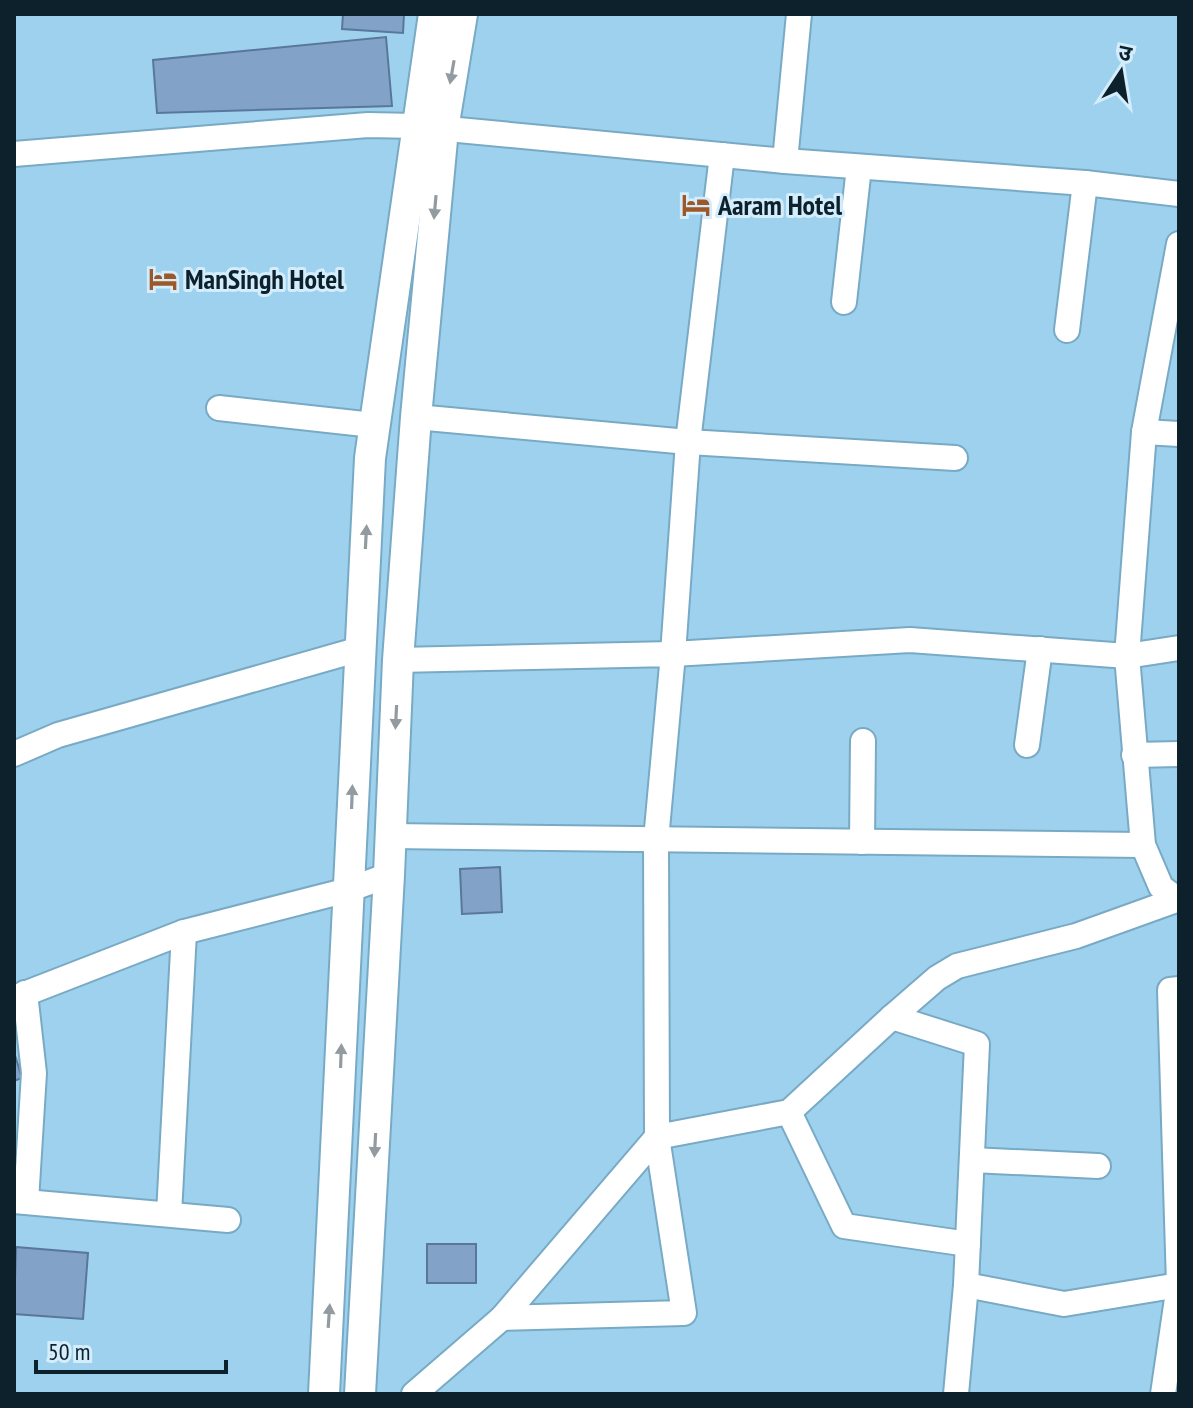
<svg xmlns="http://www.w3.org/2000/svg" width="1193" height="1408" font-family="'PT Sans Narrow','Noto Sans Devanagari',sans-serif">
  <rect width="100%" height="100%" fill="#9ed1ed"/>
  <g fill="#82a2c8" stroke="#59779b" stroke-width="2">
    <polygon points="343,14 404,14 403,33 342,29"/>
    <polygon points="386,37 392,106 157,113 153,60"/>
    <polygon points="500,867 502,912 462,914 460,869"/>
    <polygon points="14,1052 22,1078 14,1081"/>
    <rect x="427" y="1244" width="49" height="39"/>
    <polygon points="16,1247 88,1253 83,1319 14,1314"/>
  </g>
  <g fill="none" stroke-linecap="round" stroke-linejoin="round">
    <defs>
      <g id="minor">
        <polyline points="14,154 368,125 416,126 785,161 1085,183 1179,194"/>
        <polyline points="722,155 688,442 673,654 910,640 1127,656 1179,648"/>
        <polyline points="785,161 799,14"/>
        <polyline points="844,302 859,167"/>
        <polyline points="1067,330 1085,183"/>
        <polyline points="219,408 373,425"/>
        <polyline points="416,417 688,442 955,458"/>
        <polyline points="1144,432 1179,434"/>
        <polyline points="398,660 673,654 656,840 657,1137 684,1313 502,1318"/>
        <polyline points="1027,745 1040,649"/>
        <polyline points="14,754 58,735 360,649"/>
        <polyline points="1134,755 1179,754"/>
        <polyline points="390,836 1143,845"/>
        <polyline points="862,842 863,741"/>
        <polyline points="1177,899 1161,887 1143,845 1127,656 1144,432 1179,244"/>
        <polyline points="25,993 34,1073 26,1201"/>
        <polyline points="14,998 184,932 348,890 389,875"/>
        <polyline points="892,1017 977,1044 966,1285 956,1394"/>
        <polyline points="789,1112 844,1226 968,1244"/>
        <polyline points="972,1160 1098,1166"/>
        <polyline points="14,1201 228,1220"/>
        <polyline points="169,1214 184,932"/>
        <polyline points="966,1285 1064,1304 1179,1285"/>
        <polyline points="414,1394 502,1318 657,1137 789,1112 892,1017 937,978 957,966 1076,936 1179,899"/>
        <polyline points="1163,1394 1179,1285 1170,990 1179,989"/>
      </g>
      <g id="tertiary">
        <polyline points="324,1394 370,458 434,14"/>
        <polyline points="360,1394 389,875 398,660 416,417 443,129 462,14"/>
      </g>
    </defs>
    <use href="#minor" stroke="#78aac5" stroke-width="28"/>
    <use href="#tertiary" stroke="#78aac5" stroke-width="34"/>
    <use href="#minor" stroke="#fff" stroke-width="24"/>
    <use href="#tertiary" stroke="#fff" stroke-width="30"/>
  </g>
  <defs><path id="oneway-solid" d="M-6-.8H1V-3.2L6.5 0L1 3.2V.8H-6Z" transform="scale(2)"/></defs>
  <g fill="#929ba0">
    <use href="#oneway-solid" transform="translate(452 72) rotate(100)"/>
    <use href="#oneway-solid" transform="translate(435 207) rotate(95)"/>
    <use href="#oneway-solid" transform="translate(366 537) rotate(-87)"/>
    <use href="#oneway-solid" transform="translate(396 717) rotate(93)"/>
    <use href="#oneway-solid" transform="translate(352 797) rotate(-88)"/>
    <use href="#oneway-solid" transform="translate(341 1056) rotate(-88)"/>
    <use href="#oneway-solid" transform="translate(375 1145) rotate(93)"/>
    <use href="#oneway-solid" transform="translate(329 1316) rotate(-86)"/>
  </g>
  <defs>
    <symbol id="hotel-bare" viewBox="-9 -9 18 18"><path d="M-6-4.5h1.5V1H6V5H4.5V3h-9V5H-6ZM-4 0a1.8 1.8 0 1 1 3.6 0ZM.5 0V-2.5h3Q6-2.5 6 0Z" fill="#9c5829" stroke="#d4edfc" stroke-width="2.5" paint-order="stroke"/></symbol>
  </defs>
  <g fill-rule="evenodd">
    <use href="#hotel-bare" x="676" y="185" width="40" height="40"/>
    <use href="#hotel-bare" x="143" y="259" width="40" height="40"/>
  </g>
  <g text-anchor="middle" stroke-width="6" stroke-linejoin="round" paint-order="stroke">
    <g font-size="28" font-weight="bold" fill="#0d212c" stroke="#d4edfc" text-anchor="start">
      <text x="718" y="215">Aaram Hotel</text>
      <text x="185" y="289">ManSingh Hotel</text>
    </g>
  </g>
  <rect width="1193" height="1408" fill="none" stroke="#0d212c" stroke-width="32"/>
  <g transform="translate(1121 72) rotate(12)" stroke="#d4edfc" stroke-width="6" paint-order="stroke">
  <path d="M0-6L14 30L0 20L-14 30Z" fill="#0d212c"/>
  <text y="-12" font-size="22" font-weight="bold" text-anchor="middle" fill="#0d212c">उ</text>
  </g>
  <path d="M36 1360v12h190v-12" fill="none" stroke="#0d212c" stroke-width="4"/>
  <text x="48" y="1360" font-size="24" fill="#0d212c" stroke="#d4edfc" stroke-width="6" paint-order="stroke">50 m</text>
</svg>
